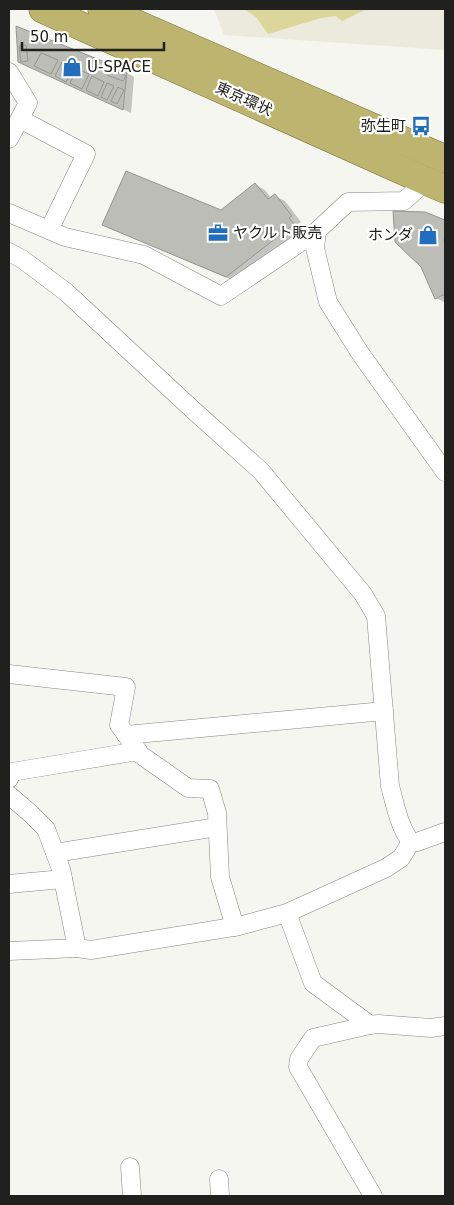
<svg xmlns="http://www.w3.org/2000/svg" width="454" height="1205" font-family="'DejaVu Sans','Noto Sans JP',sans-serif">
  <rect width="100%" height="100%" fill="#f6f6f0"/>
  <polygon fill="#ebeadc" points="214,9 445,9 445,50 224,35"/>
  <polygon fill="#dcd69b" points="244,9 367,9 342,21 336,16 321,18 268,34 256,17"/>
  <g fill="#0003">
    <polygon points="19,61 126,72 134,77 131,113"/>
    <polygon points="256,185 265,190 271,198 275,196 285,201 301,222 298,224 303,230 237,282 114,230 104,224 221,212"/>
    <polygon points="425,213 445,222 445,302 444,302 436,298"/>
  </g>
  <g fill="#bdbdb7" stroke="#969690">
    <polygon points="16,26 127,71 123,110 18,62"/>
    <polygon points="26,45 28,61 21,62 19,46"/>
    <polygon points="41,53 58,60 51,74 34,66"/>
    <polygon points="62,62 73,67 66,82 55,76"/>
    <polygon points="77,69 89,74 82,89 70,83"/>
    <polygon points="110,69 126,76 123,81 107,75"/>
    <polygon points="92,76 104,82 98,96 86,90"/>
    <polygon points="107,83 114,86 107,100 101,97"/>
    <polygon points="118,87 124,90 117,104 111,101"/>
    <polygon points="126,171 221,210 255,183 268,199 275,194 292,216 289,218 294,224 226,277 102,225"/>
    <polygon points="393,211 425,212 445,220 445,237 444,240 445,243 445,294 435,299 421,267 395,242"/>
  </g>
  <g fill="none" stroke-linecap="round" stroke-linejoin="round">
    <defs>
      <g id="minor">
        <polyline points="9,72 28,103 9,139"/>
        <polyline points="20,119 86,154 49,230"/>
        <polyline points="9,213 65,237 144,255 221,296 317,231 348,202 404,201 426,181"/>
        <polyline points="317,231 315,248 328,302 360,353 445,472"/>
        <path d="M9 252 22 259 66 292 192 409 261 471 363 594 376 616 390 786C395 804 399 827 411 842H417L445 832"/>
        <polyline points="9,674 126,687 119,725 141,755 188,788 210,789 217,813 220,877 235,927"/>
        <polyline points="126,735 384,711"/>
        <polyline points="9,779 12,772 138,751"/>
        <polyline points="9,795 31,814 46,829 61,869 77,948 91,950 239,926 287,913 386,868 401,858 411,842"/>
        <polyline points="55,853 217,827"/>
        <polyline points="9,884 63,879"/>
        <polyline points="287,913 313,983 370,1025"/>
        <polyline points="9,951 77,948"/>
        <polyline points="130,1167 132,1196"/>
        <polyline points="219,1179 220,1196"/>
        <polyline points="373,1196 298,1067 299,1059 313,1038 370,1025 378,1024 431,1028 445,1026"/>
      </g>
      <g id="trunk">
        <polyline points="43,9 426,181 445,189"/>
        <polyline points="102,9 445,159"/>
      </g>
    </defs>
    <use href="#minor" stroke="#878781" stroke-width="19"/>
    <use href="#trunk" stroke="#7a743b" stroke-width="29"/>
    <use href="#minor" stroke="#fff" stroke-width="18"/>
    <use href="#trunk" stroke="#bcb46f" stroke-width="28"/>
  </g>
  <defs>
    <symbol id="shop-bare" viewBox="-9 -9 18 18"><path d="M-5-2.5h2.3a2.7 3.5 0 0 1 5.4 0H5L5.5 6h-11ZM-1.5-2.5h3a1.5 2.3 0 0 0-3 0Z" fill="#226ebe" stroke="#fffffe" stroke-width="2.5" paint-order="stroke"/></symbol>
    <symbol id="bus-bare" viewBox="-9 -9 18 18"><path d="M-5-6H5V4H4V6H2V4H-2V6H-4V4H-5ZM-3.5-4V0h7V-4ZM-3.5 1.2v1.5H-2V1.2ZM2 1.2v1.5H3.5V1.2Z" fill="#226ebe" stroke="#fffffe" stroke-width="2.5" paint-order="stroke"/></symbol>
    <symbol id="office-bare" viewBox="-9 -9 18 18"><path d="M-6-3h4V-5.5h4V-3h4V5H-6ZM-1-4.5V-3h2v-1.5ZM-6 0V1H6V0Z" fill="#226ebe" stroke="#fffffe" stroke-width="2.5" paint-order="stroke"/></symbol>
  </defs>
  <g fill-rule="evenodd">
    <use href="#shop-bare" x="58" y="53" width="28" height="28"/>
    <use href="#bus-bare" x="407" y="112" width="28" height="28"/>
    <use href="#office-bare" x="204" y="219" width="28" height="28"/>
    <use href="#shop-bare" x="414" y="221" width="28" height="28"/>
  </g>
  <g text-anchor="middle" stroke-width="4.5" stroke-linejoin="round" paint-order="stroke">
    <g font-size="15" fill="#20201e" stroke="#fffffe" text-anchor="start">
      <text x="87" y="72">U-SPACE</text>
      <text x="406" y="131" text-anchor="end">弥生町</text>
      <text x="233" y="238">ヤクルト販売</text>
      <text x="413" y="240" text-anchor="end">ホンダ</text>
    </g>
    <g font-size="15" fill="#20201e" stroke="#fffffe">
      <text transform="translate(244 99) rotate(24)" y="5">東京環状</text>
    </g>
  </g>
  <rect width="454" height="1205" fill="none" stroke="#20201e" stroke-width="20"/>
  <path d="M22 42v8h142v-8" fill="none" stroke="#20201e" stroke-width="2.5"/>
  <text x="30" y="42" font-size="15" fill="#20201e" stroke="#fffffe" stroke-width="4" paint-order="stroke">50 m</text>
</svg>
